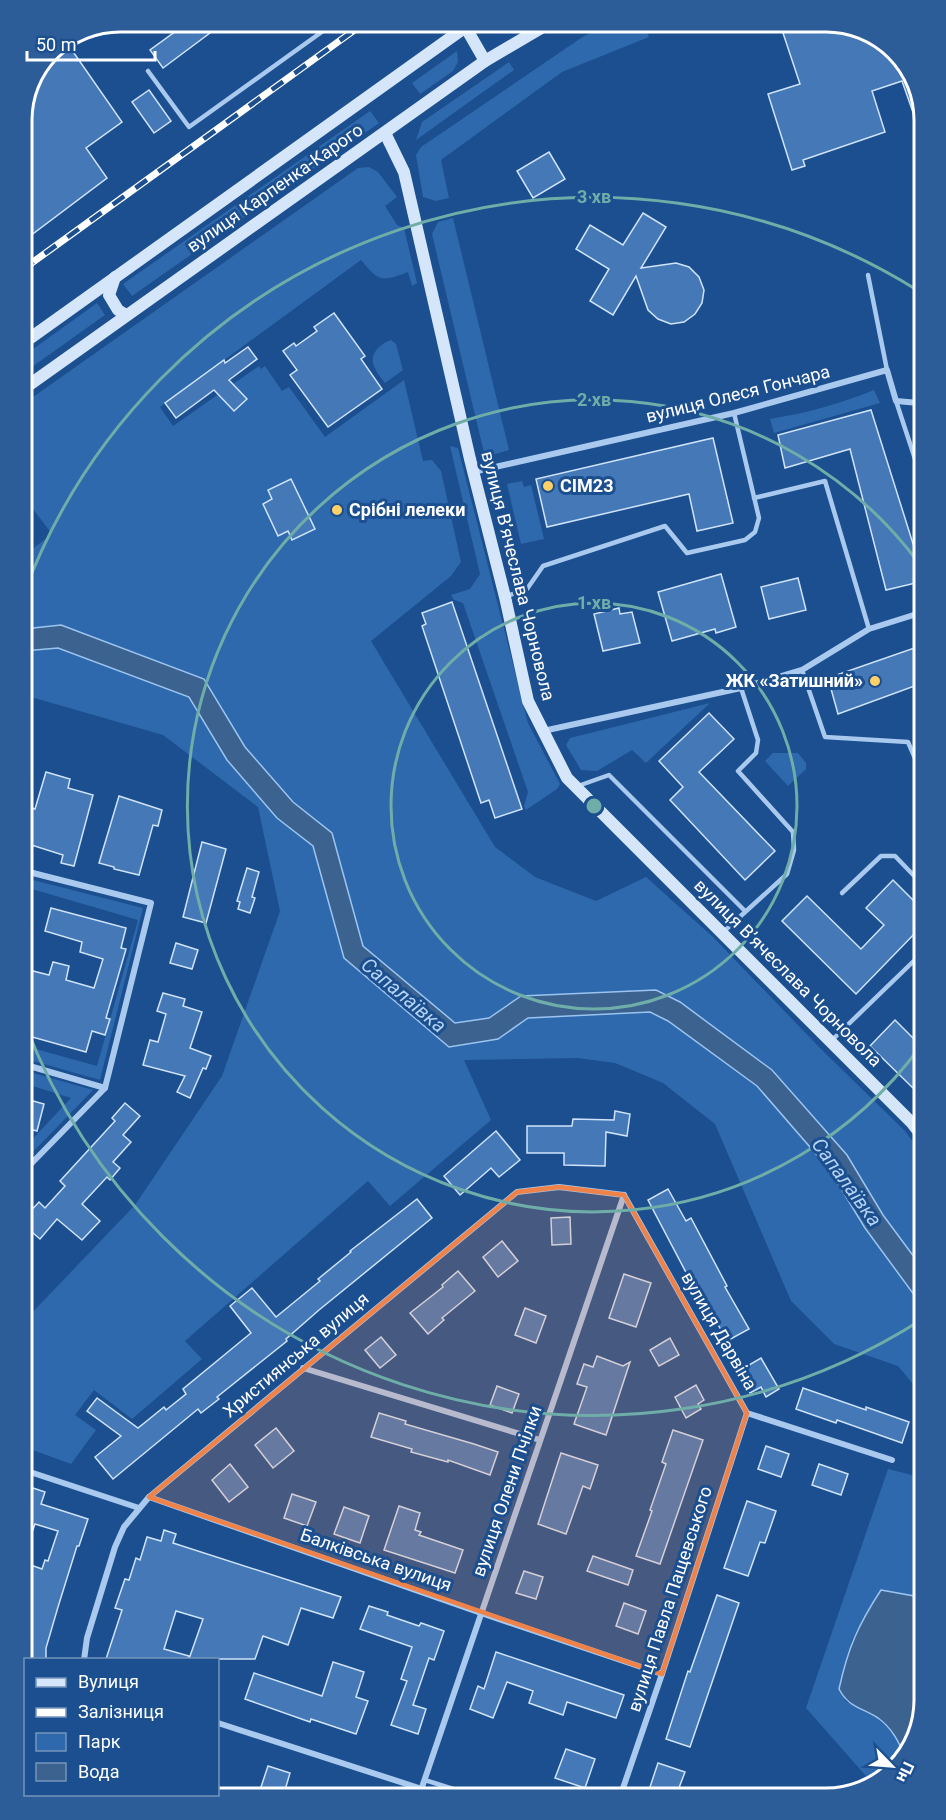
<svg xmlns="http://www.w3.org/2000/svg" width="946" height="1820" font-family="Roboto,sans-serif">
  <rect width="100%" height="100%" fill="#1b4f8f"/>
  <g fill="#2e69ad">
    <polygon points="620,21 643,21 649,37 562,72 441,160 449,198 436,201 423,197 416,155 421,147 584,36"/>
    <polygon points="457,51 458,62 453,71 420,94 412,83"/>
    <polygon points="509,62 514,70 416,140 422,122"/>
    <polygon points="370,111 379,123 132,296 123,284"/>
    <path d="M369 167 378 172 397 197 385 206 397 225 404 228 417 283 412 286 408 272C382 282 379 282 361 260L160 407 173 426 259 366 261 369 265 366 282 391 289 387 325 437 404 380 423 461 432 460 441 471 461 562 451 576 371 641 495 847 535 877 596 901 646 877 713 937 821 1049 905 1131 922 1154 923 1269 883 1215 847 1155 772 1070 680 1002 655 990 521 996 489 1018 455 1023 363 946 332 833 293 802 245 747 204 679 61 625 24 629 23 556 52 534 23 496V404L358 168Z"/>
    <polygon points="453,218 509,450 485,457 432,234 438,222"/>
    <polygon points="97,303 105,315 22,374 22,357"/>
    <path d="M391 340 396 344 403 370 385 383C381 378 376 372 374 366 369 354 380 344 391 340Z"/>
    <path d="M874 390 880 403 774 433 770 419C806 413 840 404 874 390Z"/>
    <polygon points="450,446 458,448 528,723 560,784 557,789 526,810 524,806 528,792 463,603 454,600 451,595 470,589 480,574"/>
    <polygon points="522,481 524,487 531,485 544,539 521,544 507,484"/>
    <polygon points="58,648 189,696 227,760 277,818 313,846 344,959 449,1047 498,1039 528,1018 650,1012 668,1021 757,1086 829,1169 865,1228 923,1307 924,1397 898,1366 834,1344 791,1301 715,1124 663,1083 615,1063 577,1058 464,1060 491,1120 390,1206 368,1181 185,1341 202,1359 132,1419 94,1390 75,1415 96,1430 71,1464 27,1448 27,1318 135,1205 222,1076 280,911 258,807 163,735 24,695 24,651"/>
    <polygon points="710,703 646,763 632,750 597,771 581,770 566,745 570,738"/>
    <polygon points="773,753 798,753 806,763 806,769 788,786 765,761"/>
    <polygon points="25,878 143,908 100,1080 26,1059 25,1046 97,1066 138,920 25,887"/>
    <polygon points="26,1071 93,1090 26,1159 26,1146 71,1098 26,1084"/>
    <polygon points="888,1469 916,1476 924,1475 925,1598 881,1590 864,1616 852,1640 845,1701 879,1719 898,1739 905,1757 873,1784 806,1708"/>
  </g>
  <g fill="#3c6290" stroke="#9cc4f0" stroke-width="1.5">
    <polygon points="61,625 204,679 245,747 293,802 332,833 363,946 455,1023 489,1018 521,996 656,990 680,1002 772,1070 847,1155 883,1215 923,1269 923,1307 865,1228 829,1169 757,1086 668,1021 650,1012 528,1018 498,1039 449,1047 344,958 313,846 277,818 227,760 189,697 58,648 24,651 24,629"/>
    <path d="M881 1590 925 1598V1701L909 1755 905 1757C899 1742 892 1728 878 1718 861 1707 849 1708 839 1689 848 1648 858 1625 881 1590Z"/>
  </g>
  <g fill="#4478b7" stroke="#cfe3fa" stroke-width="1.5">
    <polygon points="190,21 226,21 163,68 150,50"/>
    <polygon points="779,21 833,21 886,41 917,81 918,118 915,118 902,81 872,91 885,132 803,160 805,166 792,170 768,94 800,84"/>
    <polygon points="67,43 122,122 86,148 107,178 22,242 21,114 50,50"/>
    <polygon points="149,90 171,121 154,133 132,102"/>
    <polygon points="549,152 565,179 533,198 517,171"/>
    <polygon points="643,213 666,227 641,268 676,263 689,267 699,277 704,290 702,303 695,314 684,322 671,324 658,319 648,310 636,276 613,315 590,301 609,269 576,249 590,225 623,245"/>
    <polygon points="334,313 365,356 361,359 382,389 328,427 290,375 297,370 283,351 294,343 296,346 317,331 314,327"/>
    <polygon points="248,347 257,359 229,380 247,399 234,411 214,390 176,418 165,403 224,360 225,363"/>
    <polygon points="871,410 920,566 920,582 886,590 850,449 785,468 778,435"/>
    <polygon points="713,438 733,523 697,531 689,494 547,527 536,479"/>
    <polygon points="291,479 315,529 292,540 288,531 278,536 263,504 272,499 268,490"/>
    <polygon points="721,574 736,627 716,633 715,629 672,641 658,592"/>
    <polygon points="798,578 806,610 769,619 761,587"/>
    <polygon points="452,602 522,809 495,818 489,800 481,803 422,626 426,624 422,613"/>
    <polygon points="619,608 620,614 632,612 640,643 603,651 594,614"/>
    <polygon points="920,646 920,684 838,714 828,678"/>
    <polygon points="709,713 734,739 699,772 775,851 745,880 670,800 683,787 659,761"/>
    <polygon points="46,772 70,779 68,788 93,795 74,866 61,863 63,855 25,843 24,806 35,809"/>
    <polygon points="119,796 162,810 158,826 153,825 139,875 114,869 114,867 99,863"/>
    <polygon points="202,842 226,849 206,923 183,917"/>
    <polygon points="247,868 259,872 252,897 255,898 250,913 238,909 240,902 237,901"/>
    <polygon points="893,880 921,908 921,927 856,994 782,921 807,896 861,949 884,925 866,908"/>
    <polygon points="51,908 126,928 121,948 126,949 106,1018 110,1019 105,1035 92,1031 86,1052 25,1035 25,969 49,975 53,962 69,966 66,980 94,988 103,959 80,952 82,942 45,931"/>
    <polygon points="176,943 198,950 192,969 170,963"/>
    <polygon points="163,993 185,999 183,1006 202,1012 190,1048 211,1056 206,1069 203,1068 190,1098 177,1092 185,1076 143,1065 150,1040 158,1042 166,1014 157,1011"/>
    <polygon points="895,1020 922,1047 922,1083 915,1090 870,1046"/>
    <polygon points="26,1099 44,1104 37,1131 26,1128"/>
    <polygon points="125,1103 140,1116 123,1135 131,1142 113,1162 120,1168 110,1180 107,1177 82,1204 100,1221 82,1240 57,1219 40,1239 26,1227 26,1216 39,1202 45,1208 65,1186 60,1181 115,1121 112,1118"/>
    <polygon points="615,1111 630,1114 627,1136 606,1132 605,1166 564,1165 564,1153 527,1153 527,1126 572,1126 573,1119 614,1120"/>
    <polygon points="496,1131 520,1160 499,1177 491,1168 460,1195 444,1176"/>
    <polygon points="668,1189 686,1221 691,1218 727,1286 725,1287 749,1329 727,1341 704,1299 701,1301 648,1200"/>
    <polygon points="417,1199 432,1218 319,1310 286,1339 287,1341 217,1397 219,1399 201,1413 198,1409 113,1479 95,1457 121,1436 87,1411 97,1398 138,1428 164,1407 166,1410 186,1394 183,1389 251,1333 230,1306 252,1288 276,1317 320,1281 318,1279 351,1252 350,1251"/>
    <polygon points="570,1217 571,1244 552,1245 551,1218"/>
    <polygon points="502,1241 518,1261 498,1277 483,1257"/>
    <polygon points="458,1271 475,1291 442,1318 444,1320 428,1334 410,1313 443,1287 442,1285"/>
    <polygon points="624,1274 651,1283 636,1327 609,1318"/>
    <polygon points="525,1308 546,1316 536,1343 515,1335"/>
    <polygon points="381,1337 396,1355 380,1368 365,1350"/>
    <polygon points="670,1338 679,1355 659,1366 650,1350"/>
    <polygon points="597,1356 623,1366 630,1362 606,1435 574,1424 587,1387 577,1384 584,1364 593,1367"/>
    <polygon points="761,1358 779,1389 766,1397 761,1387 750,1393 737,1372"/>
    <polygon points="696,1385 704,1400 698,1404 701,1409 686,1418 675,1397"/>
    <polygon points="497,1386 519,1394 512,1413 490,1405"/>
    <polygon points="803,1388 866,1410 866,1407 909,1422 902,1443 837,1420 836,1423 796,1409"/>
    <polygon points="379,1413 406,1421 405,1424 474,1444 498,1452 490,1475 448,1460 448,1462 411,1452 412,1449 371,1437"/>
    <polygon points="276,1428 294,1451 273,1468 255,1445"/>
    <polygon points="673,1430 703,1440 660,1564 636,1556 652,1511 650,1510 666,1464 662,1462"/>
    <polygon points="766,1446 789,1454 781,1477 758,1469"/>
    <polygon points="561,1453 598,1465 590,1489 583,1486 566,1534 538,1524"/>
    <polygon points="230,1464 248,1487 229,1502 212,1480"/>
    <polygon points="819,1464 848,1474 841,1495 812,1485"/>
    <polygon points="27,1486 45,1492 41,1504 88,1519 79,1546 77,1546 58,1607 46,1648 46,1659 28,1659 28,1564 42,1569 45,1560 48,1561 58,1531 35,1524 30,1538 28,1537"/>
    <polygon points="292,1494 316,1502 307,1526 284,1518"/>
    <polygon points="747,1501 776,1511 765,1543 760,1542 748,1576 724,1568"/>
    <polygon points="399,1506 420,1513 415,1530 421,1532 419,1535 463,1550 455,1573 384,1550"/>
    <polygon points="344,1507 369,1516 360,1543 334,1534"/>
    <polygon points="164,1530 176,1534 173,1543 341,1597 333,1618 301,1608 288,1645 263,1636 255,1659 189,1659 203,1619 176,1611 164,1649 189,1656 188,1659 106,1659 122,1610 115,1608 125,1579 129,1580 136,1558 140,1560 147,1537 161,1541"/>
    <polygon points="593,1556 633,1570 628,1585 587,1571"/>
    <polygon points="524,1571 543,1577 536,1599 516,1593"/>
    <polygon points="717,1595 739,1603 690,1747 666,1739 688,1671 690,1672"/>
    <polygon points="624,1603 646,1611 638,1634 616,1626"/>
    <polygon points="369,1606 388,1612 387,1615 419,1626 421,1623 444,1631 434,1660 429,1658 413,1705 426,1709 418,1734 391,1725 407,1681 401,1679 412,1647 360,1629"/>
    <polygon points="496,1652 624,1695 616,1718 567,1702 563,1715 529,1703 533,1691 507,1682 493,1718 470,1709 478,1686 484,1689"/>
    <polygon points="333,1662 364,1672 356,1697 368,1701 356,1734 311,1719 310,1722 245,1699 254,1673 322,1696"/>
    <polygon points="566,1749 595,1759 585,1788 555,1778"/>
    <polygon points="658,1763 685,1772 677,1793 648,1793"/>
    <polygon points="268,1766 290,1773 283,1797 260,1790"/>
  </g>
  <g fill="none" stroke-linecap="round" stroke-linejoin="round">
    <g stroke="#a9c9ee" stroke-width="4.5">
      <polyline points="148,71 189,127 337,21"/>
      <polyline points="868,275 887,370"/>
      <polyline points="896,401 919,471"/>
      <polyline points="754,498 825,481 869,629"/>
      <polyline points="507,596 527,589 543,566 665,526 687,553 745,540 755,532 759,518 734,413"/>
      <polyline points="802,670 825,737 908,742 921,772"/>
      <polyline points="578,786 609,775 745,911"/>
      <polyline points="842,893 881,856 895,856 921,883"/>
      <polyline points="722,933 787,874 794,850 793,832 738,771 756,753 758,740 741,688"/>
      <polyline points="831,1041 921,954"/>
      <polyline points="425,1780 472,1795"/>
    </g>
    <g stroke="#a9c9ee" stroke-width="6">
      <polyline points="473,472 734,413 887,370 896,401 919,403"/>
      <polyline points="543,731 741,688 802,670 869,629 920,613"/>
      <polyline points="25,871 151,903 105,1088 26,1169"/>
      <polyline points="26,1065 105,1088"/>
      <polyline points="624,1195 747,1413 892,1460"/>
      <polyline points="303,1368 540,1440"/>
      <polyline points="27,1471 139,1508"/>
      <polyline points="149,1497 481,1613 662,1674"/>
      <polyline points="84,1660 87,1638 115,1547 124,1527 149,1497 517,1192 559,1187 624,1195"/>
      <polyline points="218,1723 422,1789"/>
      <polyline points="106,1794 106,1796"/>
      <polyline points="621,1794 662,1674 747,1413"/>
      <polyline points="419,1796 624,1195"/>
    </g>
    <g stroke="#d6e6fa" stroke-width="12">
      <polyline points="462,21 485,61"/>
      <polyline points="385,133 404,172 470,459 505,597 528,701 567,778 912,1123 922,1136"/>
      <polyline points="115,277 109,295 118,310 126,315"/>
      <polyline points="22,344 474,21"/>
      <polyline points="22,390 485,61 553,21"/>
    </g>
    <defs>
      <polyline id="rail" points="22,270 367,21"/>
    </defs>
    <use href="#rail" stroke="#fff" stroke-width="7"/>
    <use href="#rail" stroke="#1b4f8f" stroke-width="4.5" stroke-dasharray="14" stroke-linecap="butt"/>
  </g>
  <path fill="#ee8249" fill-opacity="0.2" stroke="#ee8249" stroke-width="4.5" stroke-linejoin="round" d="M559 1187 624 1195 747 1413 662 1674 149 1497 517 1192Z"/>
  <g fill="none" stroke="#6fada8" stroke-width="3">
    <circle cx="594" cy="806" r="203"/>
    <path d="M920 1047A406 406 0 1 1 918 562"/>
    <path d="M921 1320A609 609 0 0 1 25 1024M24 593A609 609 0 0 1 917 290"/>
  </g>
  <g fill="#ffd166" stroke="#1b4f8f" stroke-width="2">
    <circle cx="548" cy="486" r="6"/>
    <circle cx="337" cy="510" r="6"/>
    <circle cx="875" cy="681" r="6"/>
  </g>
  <g text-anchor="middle" stroke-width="6" stroke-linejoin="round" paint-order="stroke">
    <g font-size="18" fill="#fff" stroke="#1b4f8f">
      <text transform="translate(275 188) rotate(-35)" y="6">вулиця Карпенка-Карого</text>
      <text transform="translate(738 394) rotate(-14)" y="6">вулиця Олеся Гончара</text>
      <text transform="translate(518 576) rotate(76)" y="6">вулиця Вʼячеслава Чорновола</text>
      <text transform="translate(788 973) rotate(45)" y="6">вулиця Вʼячеслава Чорновола</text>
      <text transform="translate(719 1331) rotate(60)" y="6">вулиця Дарвіна</text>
      <text transform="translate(296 1355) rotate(-40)" y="6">Християнська вулиця</text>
      <text transform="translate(507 1491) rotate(-71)" y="6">вулиця Олени Пчілки</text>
      <text transform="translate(376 1560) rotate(19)" y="6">Балківська вулиця</text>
      <text transform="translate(670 1599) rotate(-72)" y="6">вулиця Павла Пащевського</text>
    </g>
    <g font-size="18" font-weight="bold" fill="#fff" stroke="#1b4f8f" text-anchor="start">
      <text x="560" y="492">СІМ23</text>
      <text x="349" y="516">Срібні лелеки</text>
      <text x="863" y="687" text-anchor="end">ЖК «Затишний»</text>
    </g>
    <g font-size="20" font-style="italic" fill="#b5d3f5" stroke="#1b4f8f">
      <text transform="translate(404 995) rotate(40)" y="7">Сапалаївка</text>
      <text transform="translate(847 1182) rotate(54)" y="7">Сапалаївка</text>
    </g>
  </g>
  <path d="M0 0H946V1820H0ZM120 32H826A88 88 0 0 1 914 120V1700A88 88 0 0 1 826 1788H120A88 88 0 0 1 32 1700V120A88 88 0 0 1 120 32Z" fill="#2d5d98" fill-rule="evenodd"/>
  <path fill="none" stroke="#fff" stroke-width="3" d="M120 32H826A88 88 0 0 1 914 120V1700A88 88 0 0 1 826 1788H120A88 88 0 0 1 32 1700V120A88 88 0 0 1 120 32Z"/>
  <circle cx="594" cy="806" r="9" fill="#6fada8" stroke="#1b4f8f" stroke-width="3"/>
  <g font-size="18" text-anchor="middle" font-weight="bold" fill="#6fada8" stroke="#1b4f8f" stroke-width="6" stroke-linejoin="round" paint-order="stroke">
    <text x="594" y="203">3 хв</text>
    <text x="594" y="406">2 хв</text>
    <text x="594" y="609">1 хв</text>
  </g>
  <rect x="24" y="1658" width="195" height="138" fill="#1b4f8f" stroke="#7695bc" stroke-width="1.5"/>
  <rect x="36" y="1678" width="30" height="9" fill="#d6e6fa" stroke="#7695bc" stroke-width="1.5"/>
  <text x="78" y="1688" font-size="18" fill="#ffffff">Вулиця</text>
  <rect x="36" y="1708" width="30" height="9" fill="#ffffff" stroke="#7695bc" stroke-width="1.5"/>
  <text x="78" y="1718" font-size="18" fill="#ffffff">Залізниця</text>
  <rect x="36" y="1733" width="30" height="18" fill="#2e69ad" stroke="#7695bc" stroke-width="1.5"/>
  <text x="78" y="1748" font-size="18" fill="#ffffff">Парк</text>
  <rect x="36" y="1763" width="30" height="18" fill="#3c6290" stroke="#7695bc" stroke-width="1.5"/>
  <text x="78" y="1778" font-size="18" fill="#ffffff">Вода</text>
  <g transform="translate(892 1766) rotate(115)" stroke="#1b4f8f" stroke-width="4.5" paint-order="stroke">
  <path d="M0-4.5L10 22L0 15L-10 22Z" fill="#ffffff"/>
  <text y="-9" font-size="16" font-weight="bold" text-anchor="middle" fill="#ffffff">Пн</text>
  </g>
  <path d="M27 51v9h128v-9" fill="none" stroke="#ffffff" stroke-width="3"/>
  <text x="36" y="51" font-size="18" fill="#ffffff" stroke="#1b4f8f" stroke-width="4.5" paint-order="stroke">50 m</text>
</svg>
